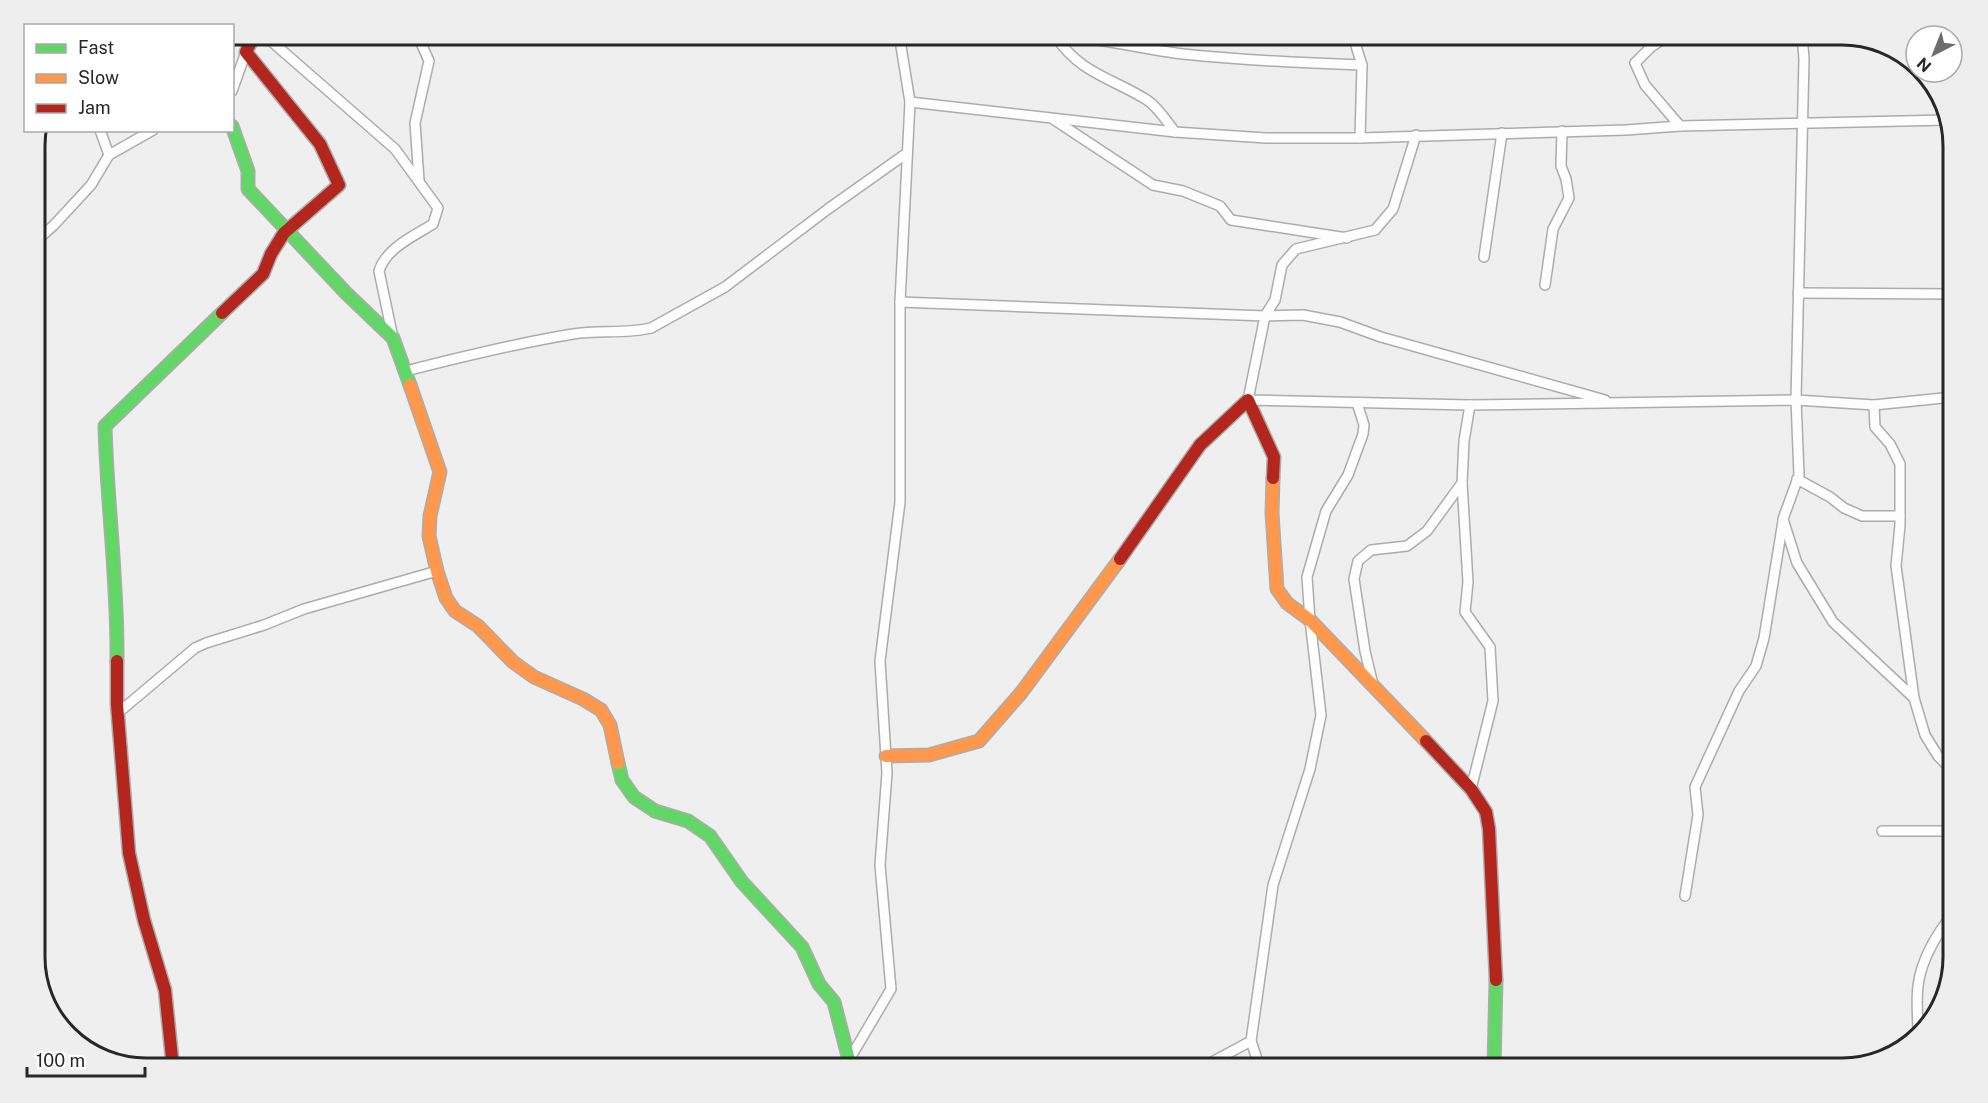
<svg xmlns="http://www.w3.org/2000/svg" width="1988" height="1103" font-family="'Public Sans',sans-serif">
  <rect width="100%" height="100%" fill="#efeff0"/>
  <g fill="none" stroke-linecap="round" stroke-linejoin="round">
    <defs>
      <g id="street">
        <path d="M263 34 395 149 438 208 433 224C414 236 386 248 379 271L393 338"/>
        <polyline points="417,34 429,61 415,123 419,180"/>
        <path d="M1045 34 1056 37C1081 74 1112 78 1147 100 1158 107 1167 122 1175 132"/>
        <polyline points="1356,34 1356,46 1362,65 1360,138"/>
        <polyline points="1671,34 1651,47 1635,63 1645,85 1680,126"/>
        <polyline points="1720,34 1773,39 1781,34"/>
        <polyline points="1802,34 1804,59 1796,400 1799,475 1783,519 1797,563 1833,622 1914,698"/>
        <path d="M1056 37C1100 37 1140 49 1183 54 1242 60 1302 63 1362 65"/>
        <polyline points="232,91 246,52"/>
        <polyline points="910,102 1175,132 1266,138 1360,138 1626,130 1680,126 1947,120"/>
        <polyline points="1053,119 1153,185 1183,191 1220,206 1231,220 1347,238"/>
        <polyline points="100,130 109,155"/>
        <polyline points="35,242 54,225 91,185 109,155 153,130"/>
        <polyline points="1484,257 1502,133"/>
        <polyline points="1545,285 1553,229 1569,198 1566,179 1561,166 1562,131"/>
        <polyline points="1798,293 1953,294"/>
        <polyline points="900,302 1265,316 1248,400 1470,405 1796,400 1874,405 1953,397"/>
        <polyline points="1265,316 1303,315 1340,322 1381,337 1605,400"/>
        <polyline points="1265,316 1275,300 1282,265 1296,249 1375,230 1393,209 1416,135"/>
        <path d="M406 371C461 357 517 343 573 334 599 330 625 334 651 328L725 287 828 209 907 153"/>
        <polyline points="1874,405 1875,427 1890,444 1900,464 1900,525 1896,566 1914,698 1925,735 1938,756 1953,771"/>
        <polyline points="1797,479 1830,497 1844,508 1862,516 1900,516"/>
        <polyline points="1462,483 1468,582 1465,612 1490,647 1493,701 1471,789"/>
        <polyline points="1373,685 1365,651 1354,579 1358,561 1371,550 1407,546 1427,531 1462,483 1464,441 1470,405"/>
        <polyline points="118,713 195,648 206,643 264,625 304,609 437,571"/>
        <polyline points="1882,831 1953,831"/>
        <polyline points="1685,896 1698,815 1695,787 1739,691 1756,666 1764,638 1783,521"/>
        <path d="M1918 1034C1918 1018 1916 1001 1918 986 1921 960 1937 933 1953 914"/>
        <polyline points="1251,1041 1260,1068"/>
        <polyline points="846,1068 849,1060 891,989 880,865 887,773 880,661 900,502 900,302 910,102 899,34"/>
        <polyline points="1201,1068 1251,1041 1273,885 1310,769 1321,715 1310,620 1307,577 1326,511 1348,475 1363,434 1364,425 1357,403"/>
      </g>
      <g id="fast">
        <polyline points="232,126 248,171 248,189 346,293 393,338 410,385"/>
        <path d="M117 661C118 582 107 505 105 426L222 313"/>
        <polyline points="618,763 622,780 634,797 655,811 688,821 710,836 742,882 802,947 819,984 834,1002 849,1060"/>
        <polyline points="1494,1068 1496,980"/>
      </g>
      <g id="slow">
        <polyline points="410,385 440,472 430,516 429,536 437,571 446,598 455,611 478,626 513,662 534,677 583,699 601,710 610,725 618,763"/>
        <polyline points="1273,478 1272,513 1277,589 1287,603 1310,620 1426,741"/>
        <polyline points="886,756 929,755 979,741 1021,693 1120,559"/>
      </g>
      <g id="jam">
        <polyline points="222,313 263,274 271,254 284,233 339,185 320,144 246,52 255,34"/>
        <polyline points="1120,559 1200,445 1248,400 1274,457 1273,478"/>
        <polyline points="117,661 117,704 129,853 144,920 165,990 173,1068"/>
        <polyline points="1426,741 1471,789 1486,812 1489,829 1496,980"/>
      </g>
    </defs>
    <use href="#street" stroke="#acacad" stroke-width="12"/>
    <use href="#fast" stroke="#acacad" stroke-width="15"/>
    <use href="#slow" stroke="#acacad" stroke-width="15"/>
    <use href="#jam" stroke="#acacad" stroke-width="15"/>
    <use href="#street" stroke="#fdfdfd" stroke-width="9"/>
    <use href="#fast" stroke="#63d668" stroke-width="12"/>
    <use href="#slow" stroke="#ff974d" stroke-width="12"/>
    <use href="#jam" stroke="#b3261e" stroke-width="12"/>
  </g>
  <path d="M0 0H1988V1103H0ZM146 45H1842A101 101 0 0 1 1943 146V957A101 101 0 0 1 1842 1058H146A101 101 0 0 1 45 957V146A101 101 0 0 1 146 45Z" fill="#eee" fill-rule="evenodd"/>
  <path fill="none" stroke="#272727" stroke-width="3" d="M146 45H1842A101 101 0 0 1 1943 146V957A101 101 0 0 1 1842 1058H146A101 101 0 0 1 45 957V146A101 101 0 0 1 146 45Z"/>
  <rect x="24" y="24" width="210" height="108" fill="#ffffff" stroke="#a9a9a9" stroke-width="1.5"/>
  <rect x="36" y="44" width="30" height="9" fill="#63d668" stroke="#a9a9a9" stroke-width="1.5"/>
  <text x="78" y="54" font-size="18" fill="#272727">Fast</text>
  <rect x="36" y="74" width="30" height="9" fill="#ff974d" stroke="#a9a9a9" stroke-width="1.5"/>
  <text x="78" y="84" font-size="18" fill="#272727">Slow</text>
  <rect x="36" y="104" width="30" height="9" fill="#b3261e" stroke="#a9a9a9" stroke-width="1.5"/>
  <text x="78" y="114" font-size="18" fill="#272727">Jam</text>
  <g transform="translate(1934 54) rotate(222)"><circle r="28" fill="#ffffff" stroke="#a9a9a9" stroke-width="1.5"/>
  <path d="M0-4.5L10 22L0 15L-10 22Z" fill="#6d6d6d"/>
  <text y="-9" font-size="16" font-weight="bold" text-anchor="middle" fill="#272727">N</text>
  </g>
  <path d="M27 1067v9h118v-9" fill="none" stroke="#272727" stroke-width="3"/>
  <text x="36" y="1067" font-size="18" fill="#272727" stroke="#ffffff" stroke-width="4.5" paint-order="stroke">100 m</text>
</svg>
